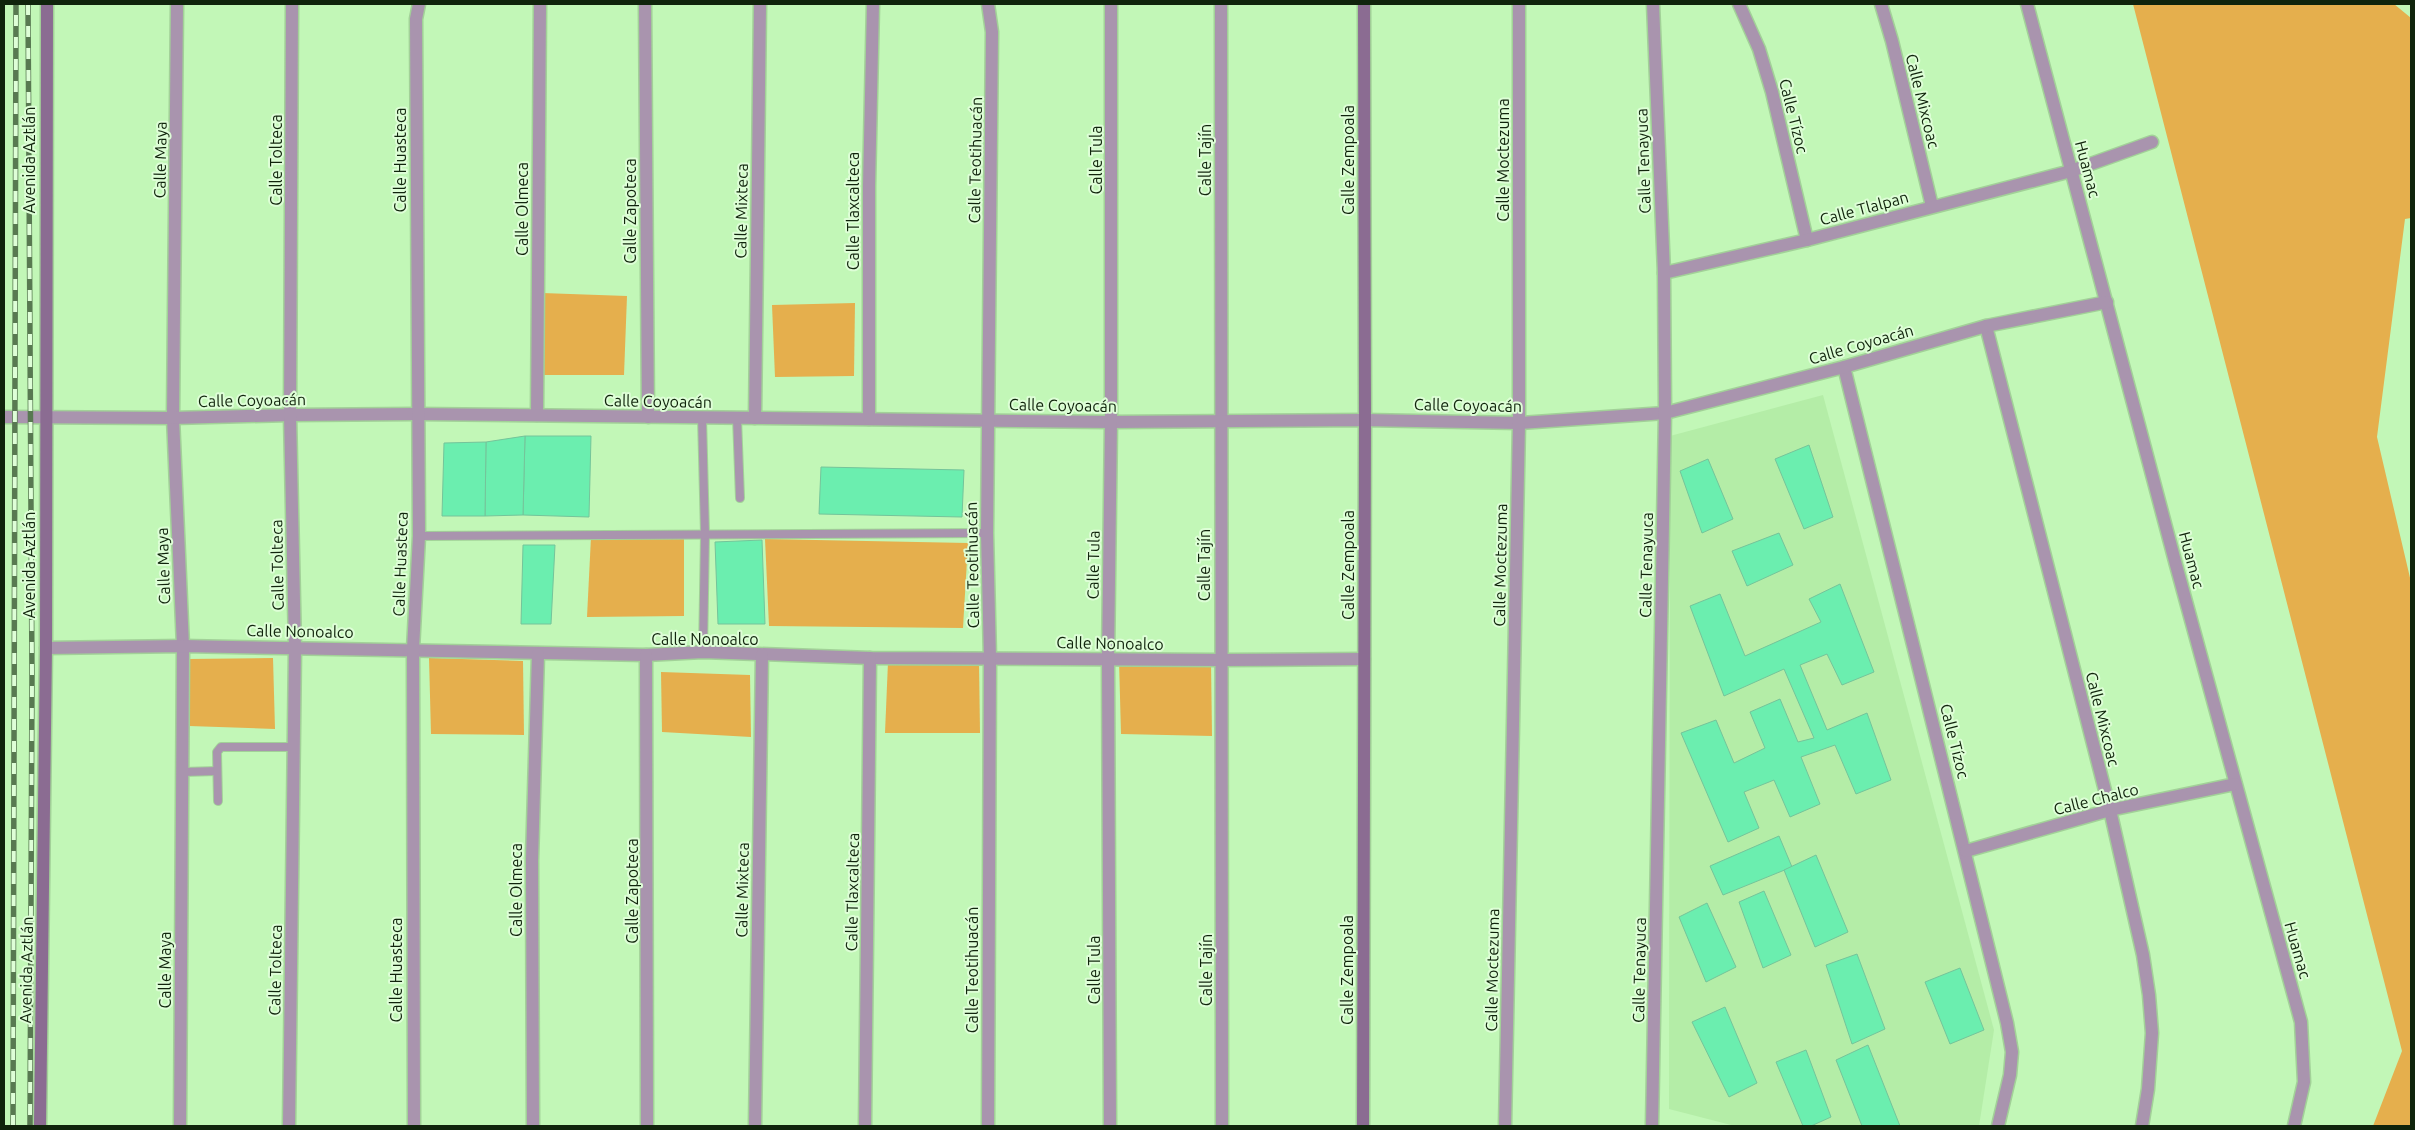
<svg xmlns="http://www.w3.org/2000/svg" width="2415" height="1130" font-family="Ubuntu,sans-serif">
  <rect width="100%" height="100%" fill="#c2f7b7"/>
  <polygon fill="#b4eda7" points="1823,395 1994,1030 1979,1126 1735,1126 1669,1109 1670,436"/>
  <g fill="#e5af4d">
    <polygon points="2133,4 2394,4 2411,18 2411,218 2405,219 2377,437 2411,582 2411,1126 2373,1126 2402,1051"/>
    <polygon points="542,293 627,296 624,375 542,375"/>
    <polygon points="855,303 854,376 775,377 772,305"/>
    <polygon points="591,537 684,538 684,616 587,617"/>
    <polygon points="765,539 968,543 963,628 769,626"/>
    <polygon points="273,658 275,729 189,726 188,659"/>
    <polygon points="429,658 523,661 524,735 431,734"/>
    <polygon points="1119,660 1211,662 1212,736 1121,734"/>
    <polygon points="888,662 979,662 980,733 885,733"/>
    <polygon points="661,672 750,675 751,737 662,732"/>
  </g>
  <g fill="#6beeaf" stroke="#74c49a">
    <polygon points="525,436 591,436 589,517 523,515"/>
    <polygon points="525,436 523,515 485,516 486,442"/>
    <polygon points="486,442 485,516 442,516 444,443"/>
    <polygon points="1809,445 1833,517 1804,529 1775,459"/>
    <polygon points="1708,459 1733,519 1702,533 1680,471"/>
    <polygon points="821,467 964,470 962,517 819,514"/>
    <polygon points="1779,533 1793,565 1747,586 1732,551"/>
    <polygon points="762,540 765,624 718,624 715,542"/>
    <polygon points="523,545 555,545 551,624 521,624"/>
    <polygon points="1840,584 1874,672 1842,685 1827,654 1800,665 1827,730 1867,713 1891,780 1856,794 1835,745 1801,757 1820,804 1790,817 1774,780 1744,792 1759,828 1728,842 1681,733 1716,720 1734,763 1765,748 1750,712 1780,699 1798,742 1814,738 1784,669 1724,696 1690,606 1720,594 1745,656 1821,622 1809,599"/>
    <polygon points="1779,836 1792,867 1723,895 1710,866"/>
    <polygon points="1816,855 1848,932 1815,947 1784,870"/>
    <polygon points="1764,891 1791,955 1763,968 1739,902"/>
    <polygon points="1707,903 1736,967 1706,982 1679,917"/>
    <polygon points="1857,954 1885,1029 1852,1044 1826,965"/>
    <polygon points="1960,968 1984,1030 1950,1044 1925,982"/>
    <polygon points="1725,1007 1757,1083 1729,1097 1692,1022"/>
    <polygon points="1868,1045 1900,1126 1862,1126 1836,1060"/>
    <polygon points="1806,1050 1831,1117 1811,1126 1803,1126 1776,1062"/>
  </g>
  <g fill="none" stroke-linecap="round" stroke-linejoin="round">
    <defs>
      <g id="lane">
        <polyline points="702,417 705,534 703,652"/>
        <polyline points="737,418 740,498"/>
        <polyline points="419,536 987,533"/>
        <polyline points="183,772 217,771"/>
        <polyline points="218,801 217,752 221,747 293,747"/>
      </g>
      <g id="street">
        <polyline points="177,4 173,418 183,646 180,1126"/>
        <polyline points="645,4 648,417"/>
        <polyline points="1221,4 1222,1126"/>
        <polyline points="1739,4 1759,49 1772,92 1807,240"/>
        <polyline points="1881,4 1892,41 1932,206"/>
        <polyline points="2027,4 2176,565 2301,1022 2304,1082 2294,1126"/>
        <polyline points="1664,273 1807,240 2071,171 2152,142"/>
        <polyline points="1986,326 2110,810 2143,955 2149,995 2152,1033 2148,1089 2142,1126"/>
        <polyline points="1844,367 2007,1023 2012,1052 2010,1075 1998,1126"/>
        <polyline points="537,415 540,4"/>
        <polyline points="4,417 173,418 290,415 417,414 1111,422 1365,420 1519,423 1665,413 1844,367 1986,326 2107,302"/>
        <polyline points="755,418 760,4"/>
        <polyline points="869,419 869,186 873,4"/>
        <polyline points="46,648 183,646 646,655 703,652 870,658 1220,660 1364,659"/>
        <polyline points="646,655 647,1126"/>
        <polyline points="1966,851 2110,810 2235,784"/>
        <polyline points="289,1126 295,648 290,415 292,4"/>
        <polyline points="414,1126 413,649 419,536 416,19 419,4"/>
        <polyline points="533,1126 532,860 538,654"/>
        <polyline points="755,1126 762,655"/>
        <polyline points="865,1126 870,658"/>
        <polyline points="988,1126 990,658 987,533 992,32 988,4"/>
        <polyline points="1110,1126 1108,659 1111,422 1111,4"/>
        <polyline points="1505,1126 1519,423 1519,4"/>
        <polyline points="1652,1126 1665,413 1664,273 1653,4"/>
      </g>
      <g id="secondary">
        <polyline points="40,1126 46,648 47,4"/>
        <polyline points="1363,1126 1365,420 1364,4"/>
      </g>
    </defs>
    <use href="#lane" stroke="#a2d198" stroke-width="10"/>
    <use href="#street" stroke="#a2d198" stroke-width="15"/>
    <use href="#secondary" stroke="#a2d198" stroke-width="15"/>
    <use href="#lane" stroke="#a994ae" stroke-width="8"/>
    <use href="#street" stroke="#a994ae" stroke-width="12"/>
    <use href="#secondary" stroke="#8b6c92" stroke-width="12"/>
    <defs>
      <g id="rail">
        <polyline points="28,4 32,676 30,1126"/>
        <polyline points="13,1126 16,4"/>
      </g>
    </defs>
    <use href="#rail" stroke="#587951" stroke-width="5.5"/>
    <use href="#rail" stroke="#defed7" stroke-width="4" stroke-dasharray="11" stroke-linecap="butt"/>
  </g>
  <g text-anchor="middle" stroke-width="4" stroke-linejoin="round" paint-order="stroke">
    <g font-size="16" fill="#10240c" stroke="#defed7">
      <text transform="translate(1923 101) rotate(76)" y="6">Calle Mixcoac</text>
      <text transform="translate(1794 116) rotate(76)" y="6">Calle Tízoc</text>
      <text transform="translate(29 160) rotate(-90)" y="6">Avenida Aztlán</text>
      <text transform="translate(160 160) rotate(-89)" y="6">Calle Maya</text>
      <text transform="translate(276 160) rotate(-90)" y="6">Calle Tolteca</text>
      <text transform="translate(400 160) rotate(-90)" y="6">Calle Huasteca</text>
      <text transform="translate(975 160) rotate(-89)" y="6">Calle Teotihuacán</text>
      <text transform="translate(1096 160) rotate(-90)" y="6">Calle Tula</text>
      <text transform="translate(1205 160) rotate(-90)" y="6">Calle Tajín</text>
      <text transform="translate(1348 160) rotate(-90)" y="6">Calle Zempoala</text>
      <text transform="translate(1503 160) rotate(-90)" y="6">Calle Moctezuma</text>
      <text transform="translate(1643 161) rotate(-92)" y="6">Calle Tenayuca</text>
      <text transform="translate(2088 169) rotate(75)" y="6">Huamac</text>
      <text transform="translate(1864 208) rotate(-15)" y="6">Calle Tlalpan</text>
      <text transform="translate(522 209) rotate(-90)" y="6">Calle Olmeca</text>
      <text transform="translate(630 211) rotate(-90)" y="6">Calle Zapoteca</text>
      <text transform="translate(741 211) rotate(-89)" y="6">Calle Mixteca</text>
      <text transform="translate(853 211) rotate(-90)" y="6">Calle Tlaxcalteca</text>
      <text transform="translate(1861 344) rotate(-16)" y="6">Calle Coyoacán</text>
      <text transform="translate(252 400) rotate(-1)" y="6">Calle Coyoacán</text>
      <text transform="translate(658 401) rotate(1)" y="6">Calle Coyoacán</text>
      <text transform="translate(1063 405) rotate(1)" y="6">Calle Coyoacán</text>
      <text transform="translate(1468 405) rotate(1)" y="6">Calle Coyoacán</text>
      <text transform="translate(2192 560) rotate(75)" y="6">Huamac</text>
      <text transform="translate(400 564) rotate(-88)" y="6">Calle Huasteca</text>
      <text transform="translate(29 565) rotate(-90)" y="6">Avenida Aztlán</text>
      <text transform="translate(277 565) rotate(-91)" y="6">Calle Tolteca</text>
      <text transform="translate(972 565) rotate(-91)" y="6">Calle Teotihuacán</text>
      <text transform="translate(1093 565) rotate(-89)" y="6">Calle Tula</text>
      <text transform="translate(1204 565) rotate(-90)" y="6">Calle Tajín</text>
      <text transform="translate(1348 565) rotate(-90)" y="6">Calle Zempoala</text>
      <text transform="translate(1500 565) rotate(-89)" y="6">Calle Moctezuma</text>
      <text transform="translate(1646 565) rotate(-89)" y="6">Calle Tenayuca</text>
      <text transform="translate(163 566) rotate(-92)" y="6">Calle Maya</text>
      <text transform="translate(300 631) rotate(1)" y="6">Calle Nonoalco</text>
      <text x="705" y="645">Calle Nonoalco</text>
      <text transform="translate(1110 643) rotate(1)" y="6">Calle Nonoalco</text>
      <text transform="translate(2103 719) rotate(76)" y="6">Calle Mixcoac</text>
      <text transform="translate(1955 741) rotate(76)" y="6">Calle Tízoc</text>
      <text transform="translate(2096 799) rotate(-14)" y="6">Calle Chalco</text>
      <text transform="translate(516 890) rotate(-90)" y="6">Calle Olmeca</text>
      <text transform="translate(742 890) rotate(-89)" y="6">Calle Mixteca</text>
      <text transform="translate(632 891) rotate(-90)" y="6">Calle Zapoteca</text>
      <text transform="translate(852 892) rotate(-89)" y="6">Calle Tlaxcalteca</text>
      <text transform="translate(2298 950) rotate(74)" y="6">Huamac</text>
      <text transform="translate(26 970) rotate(-89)" y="6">Avenida Aztlán</text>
      <text transform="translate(165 970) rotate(-90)" y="6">Calle Maya</text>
      <text transform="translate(275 970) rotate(-89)" y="6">Calle Tolteca</text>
      <text transform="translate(396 970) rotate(-90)" y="6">Calle Huasteca</text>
      <text transform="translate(972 970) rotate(-90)" y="6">Calle Teotihuacán</text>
      <text transform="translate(1094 970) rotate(-90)" y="6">Calle Tula</text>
      <text transform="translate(1206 970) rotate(-90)" y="6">Calle Tajín</text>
      <text transform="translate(1347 970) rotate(-90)" y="6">Calle Zempoala</text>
      <text transform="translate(1492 970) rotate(-89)" y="6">Calle Moctezuma</text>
      <text transform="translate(1639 970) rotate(-89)" y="6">Calle Tenayuca</text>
    </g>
  </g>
  <rect width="2415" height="1130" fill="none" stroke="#10240c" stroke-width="10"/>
</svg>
